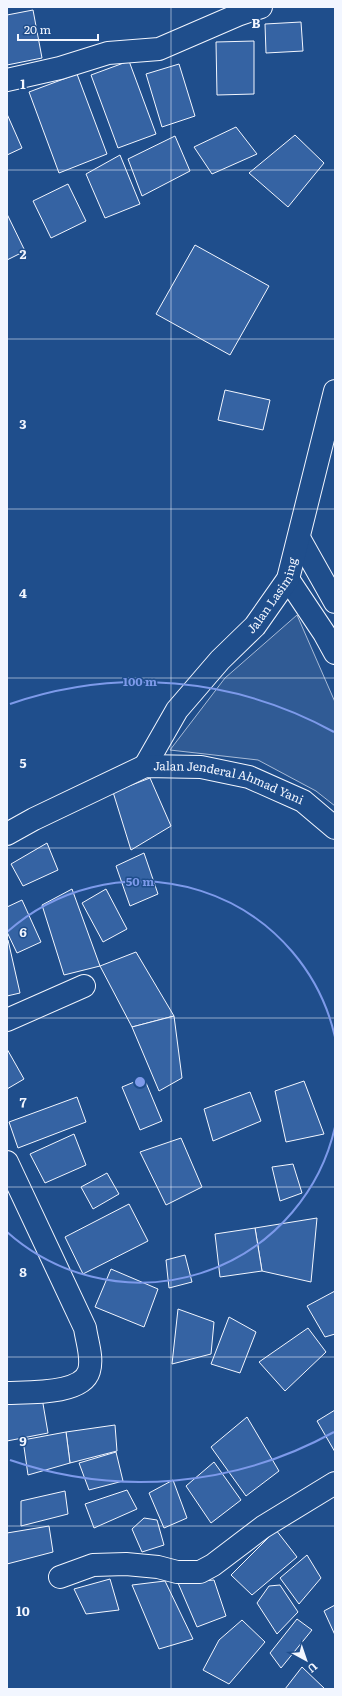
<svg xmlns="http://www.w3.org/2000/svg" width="342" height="1696" font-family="Literata,serif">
  <rect width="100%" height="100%" fill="#1f4e8c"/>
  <polygon fill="#305b95" stroke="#a8bbd7" points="297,615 335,702 335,806 316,791 258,760 170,750 225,678"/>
  <g fill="#3563a3" stroke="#f2f6ff">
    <polygon points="33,10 42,58 7,65 7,15"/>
    <polygon points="301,22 303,51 266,53 265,24"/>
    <polygon points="254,41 254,94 217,95 216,42"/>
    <polygon points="129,61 156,134 118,148 91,75"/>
    <polygon points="179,64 195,116 162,127 146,74"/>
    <polygon points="77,74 107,154 59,173 29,92"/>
    <polygon points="7,114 22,148 7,155"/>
    <polygon points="236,127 257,154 212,174 194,147"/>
    <polygon points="295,135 324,163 288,207 249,173"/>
    <polygon points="175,136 190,171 142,196 128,159"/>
    <polygon points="120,155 140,204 105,218 86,174"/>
    <polygon points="68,184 86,221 51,238 33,201"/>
    <polygon points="7,214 25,251 7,260"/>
    <polygon points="195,245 269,286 230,355 156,314"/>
    <polygon points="225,390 270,400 263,430 218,420"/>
    <polygon points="150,778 171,826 131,850 113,792"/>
    <polygon points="47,843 58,870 23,886 11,864"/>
    <polygon points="144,853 158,894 130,906 116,866"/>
    <polygon points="72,889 100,966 64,975 42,905"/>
    <polygon points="106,889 127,929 103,942 82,903"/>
    <polygon points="22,900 41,942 17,953 7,932 7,907"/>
    <polygon points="8,940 20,993 7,996 7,941"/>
    <polygon points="136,952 174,1016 132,1027 100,966"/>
    <polygon points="174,1016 182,1078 159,1091 132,1027"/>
    <polygon points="7,1049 24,1079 7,1089"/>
    <polygon points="144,1078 162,1121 140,1130 122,1087"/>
    <polygon points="304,1081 324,1134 286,1142 275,1091"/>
    <polygon points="250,1092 261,1121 213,1141 204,1109"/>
    <polygon points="77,1097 86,1122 18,1148 9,1122"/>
    <polygon points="74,1134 86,1165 45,1183 30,1154"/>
    <polygon points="181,1138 202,1187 166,1205 140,1152"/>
    <polygon points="293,1164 302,1193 280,1201 272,1167"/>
    <polygon points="107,1173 119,1194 93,1209 81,1187"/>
    <polygon points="129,1204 148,1241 83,1274 65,1237"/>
    <polygon points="317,1218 311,1282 262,1271 255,1228"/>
    <polygon points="255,1228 262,1271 220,1277 215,1234"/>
    <polygon points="185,1255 192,1282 169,1288 166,1260"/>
    <polygon points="111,1269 158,1289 144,1327 95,1307"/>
    <polygon points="335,1291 335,1334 325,1337 307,1306"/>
    <polygon points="178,1309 214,1322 211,1354 172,1364"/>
    <polygon points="229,1317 256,1332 240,1373 211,1364"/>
    <polygon points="308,1328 326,1352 285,1391 259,1362"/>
    <polygon points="41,1392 48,1433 7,1441 7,1395"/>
    <polygon points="335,1410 335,1452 317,1421"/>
    <polygon points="247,1417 279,1471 246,1496 211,1447"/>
    <polygon points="115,1425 117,1451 70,1463 66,1432"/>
    <polygon points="66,1432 70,1463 28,1475 23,1440"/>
    <polygon points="116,1452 123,1481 89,1490 79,1463"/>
    <polygon points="214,1462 241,1500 211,1523 186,1486"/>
    <polygon points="173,1480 187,1518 164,1528 149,1493"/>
    <polygon points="127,1490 137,1509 94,1528 85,1504"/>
    <polygon points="65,1491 68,1514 21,1526 21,1501"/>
    <polygon points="144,1518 157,1520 164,1545 142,1552 132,1529"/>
    <polygon points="49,1526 53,1552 7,1564 7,1533"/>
    <polygon points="276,1530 297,1557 252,1595 231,1575"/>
    <polygon points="307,1555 321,1578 299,1604 280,1578"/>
    <polygon points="110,1579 119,1610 86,1614 74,1589"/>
    <polygon points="214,1580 226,1616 197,1627 178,1583"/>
    <polygon points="165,1581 193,1639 159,1649 132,1585"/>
    <polygon points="280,1585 298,1612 277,1634 257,1603 269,1586"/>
    <polygon points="335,1605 335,1635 324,1611"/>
    <polygon points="297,1619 312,1630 281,1668 270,1653"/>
    <polygon points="242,1620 265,1642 229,1684 203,1670 219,1640"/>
    <polygon points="302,1667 325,1689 285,1689"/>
  </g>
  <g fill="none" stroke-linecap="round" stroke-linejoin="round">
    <defs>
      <g id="street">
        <polyline points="7,80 60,68 108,53 159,49 240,14 261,7"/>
        <polyline points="299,538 335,602"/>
        <polyline points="288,579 324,633 335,653"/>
        <path id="s1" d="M145 766 177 710 220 660 255 626 288 579 335 391"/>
        <polyline points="7,1020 84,986"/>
        <path d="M7 1162 85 1328C87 1342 93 1358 89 1371 82 1395 27 1392 7 1393"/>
        <polyline points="60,1577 93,1565 126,1564 158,1567 177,1572 200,1572 213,1565 263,1527 335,1483"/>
      </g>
      <g id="highway">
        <path id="s2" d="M7 834 34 819 145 766 201 767 249 777 303 801 335 828"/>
      </g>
    </defs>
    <use href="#street" stroke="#f2f6ff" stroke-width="24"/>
    <use href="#highway" stroke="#f2f6ff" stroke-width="24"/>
    <use href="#street" stroke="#1f4e8c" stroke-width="22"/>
    <use href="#highway" stroke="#1f4e8c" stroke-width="22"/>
  </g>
  <path fill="none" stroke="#f2f6ff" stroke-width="1" stroke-opacity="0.55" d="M171 7V1689M7 170H335M7 339H335M7 509H335M7 678H335M7 848H335M7 1018H335M7 1187H335M7 1357H335M7 1526H335"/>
  <g fill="none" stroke="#7d9aea" stroke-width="2">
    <path d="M335 1127A200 200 0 0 1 7 1232M7 932A200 200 0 0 1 335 1037"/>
    <path d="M334 1432A400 400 0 0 1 10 1460M10 704A400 400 0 0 1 334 732"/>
  </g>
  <g text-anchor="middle" stroke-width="3" stroke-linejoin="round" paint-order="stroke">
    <g font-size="12" fill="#f2f6ff" stroke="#1f4e8c">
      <text dy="4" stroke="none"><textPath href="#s1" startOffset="215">Jalan Lasiming</textPath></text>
      <text dy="4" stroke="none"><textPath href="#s2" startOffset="240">Jalan Jenderal Ahmad Yani</textPath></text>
    </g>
  </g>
  <g font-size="13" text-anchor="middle" font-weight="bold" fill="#f2f6ff" stroke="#1f4e8c" stroke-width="3" stroke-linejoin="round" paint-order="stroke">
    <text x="256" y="28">B</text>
    <text x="23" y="89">1</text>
    <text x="23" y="259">2</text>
    <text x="23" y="429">3</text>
    <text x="23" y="598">4</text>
    <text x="23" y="768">5</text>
    <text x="23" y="937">6</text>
    <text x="23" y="1107">7</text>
    <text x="23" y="1277">8</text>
    <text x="23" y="1446">9</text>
    <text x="23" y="1616">10</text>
  </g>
  <circle cx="140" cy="1082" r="6" fill="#7d9aea" stroke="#1f4e8c" stroke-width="2"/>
  <g font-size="12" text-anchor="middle" font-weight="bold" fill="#7d9aea" stroke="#1f4e8c" stroke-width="3" stroke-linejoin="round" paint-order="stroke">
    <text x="140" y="686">100 m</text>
    <text x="140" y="886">50 m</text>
  </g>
  <rect width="342" height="1696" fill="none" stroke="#f2f6ff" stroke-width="16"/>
  <g transform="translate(306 1660) rotate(140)" stroke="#1f4e8c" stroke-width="3" paint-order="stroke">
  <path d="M0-3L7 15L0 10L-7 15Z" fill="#f2f6ff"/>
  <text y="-6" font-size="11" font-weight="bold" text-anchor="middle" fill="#f2f6ff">U</text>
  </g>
  <path d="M18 34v6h80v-6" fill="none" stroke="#f2f6ff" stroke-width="2"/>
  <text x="24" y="34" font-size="12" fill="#f2f6ff" stroke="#1f4e8c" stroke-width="3" paint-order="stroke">20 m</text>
</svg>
